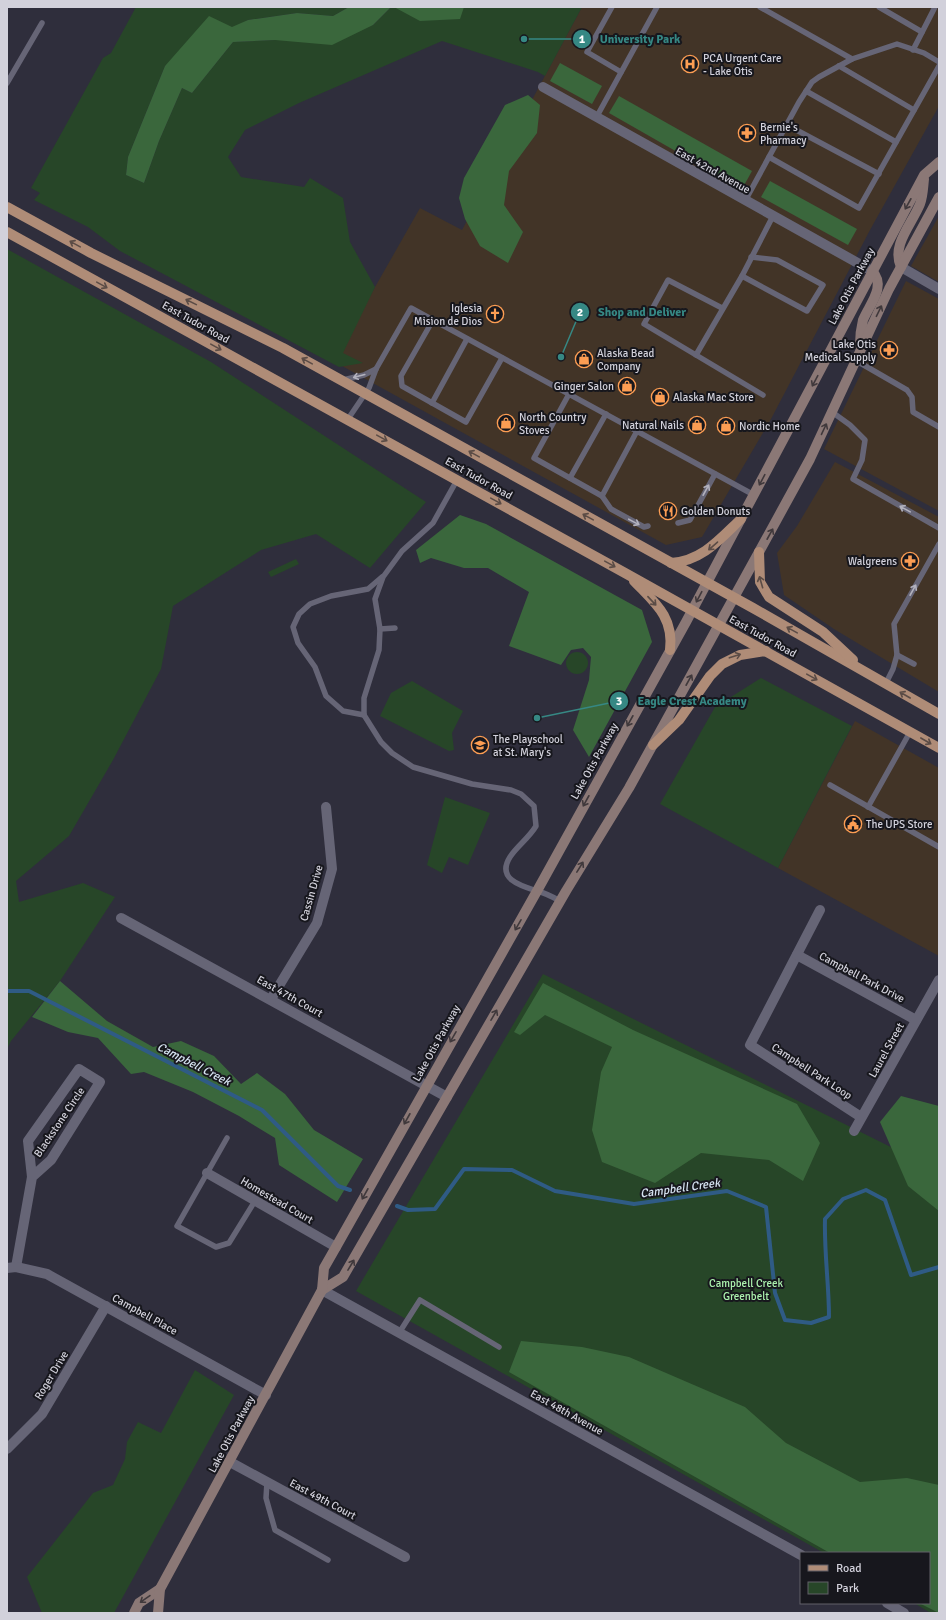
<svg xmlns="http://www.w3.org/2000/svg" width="946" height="1620" font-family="Signika,sans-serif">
  <rect width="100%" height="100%" fill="#2f2e3c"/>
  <g fill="#423427">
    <polygon points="582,7 939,7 939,106 870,230 771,419 702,537 666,545 333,361 420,208 462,230"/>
    <polygon points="939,216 939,282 911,266"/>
    <polygon points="906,281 939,299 939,511 824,449"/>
    <polygon points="835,462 939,517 939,692 834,629 784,595 777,553 797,526"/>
    <polygon points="855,721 939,768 939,956 778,868"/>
  </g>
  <g fill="#274628">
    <polygon points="136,7 349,7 333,16 297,13 248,20 165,66 128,157 126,175 144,183 159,141 182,88 192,93 233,42 275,40 373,25 391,7 582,7 545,76 538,72 442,41 299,103 245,130 228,157 241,177 304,187 310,178 343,198 350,242 375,287 343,353 363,363 339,367 120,251 88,227 34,200 40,193 31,188 103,58 111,53"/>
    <polygon points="7,249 211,362 426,502 370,568 316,534 261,550 173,606 161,669 113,760 69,836 16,881 19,902 83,883 115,897 60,981 11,1041 7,1049"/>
    <polygon points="296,559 299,564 271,577 268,572"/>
    <circle cx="577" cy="663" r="11"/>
    <polygon points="761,678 852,726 778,868 660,804 715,707"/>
    <polygon points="412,681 463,711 452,733 454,750 449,751 380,716 391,693"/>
    <polygon points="445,797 490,813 468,865 449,857 442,873 427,865"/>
    <polygon points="543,974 939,1171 939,1613 931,1613 914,1603 929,1603 929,1553 824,1553 356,1291"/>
    <polygon points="195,1370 234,1395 114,1613 42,1613 27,1577 93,1493 113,1485 125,1459 127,1442 138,1422 161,1433"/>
  </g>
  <g fill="#3a673c">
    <polygon points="349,7 391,7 373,25 332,45 275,40 233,42 192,93 182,88 159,141 144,183 126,175 128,157 165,66 209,16 232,27 248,20 297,13 333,16"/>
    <polygon points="394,7 464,7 460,19 420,21"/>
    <polygon points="560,63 602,86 592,104 550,81"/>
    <polygon points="528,95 540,105 537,133 509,171 504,205 523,232 508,263 480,246 465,219 459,198 464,178 505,105"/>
    <polygon points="619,96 752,171 742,189 609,113"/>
    <polygon points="770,181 857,229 848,245 761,197"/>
    <polygon points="460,515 486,524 642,610 652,642 589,757 573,730 589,680 591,657 583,648 571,650 561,665 509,646 529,592 488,568 464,568 431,558 420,563 416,550"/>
    <polygon points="60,981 107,1021 153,1047 181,1041 214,1056 241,1084 257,1073 285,1094 314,1130 363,1159 337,1202 279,1165 275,1138 239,1116 193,1092 144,1072 131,1074 98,1038 68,1032 32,1017"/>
    <polygon points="543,983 633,1030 797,1104 820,1143 803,1181 769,1160 701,1153 655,1183 602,1162 592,1130 601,1072 612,1047 545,1015 520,1035 514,1032"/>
    <polygon points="901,1096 939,1106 939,1211 908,1186 880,1122"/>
    <polygon points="521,1341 582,1347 629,1357 745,1407 786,1443 860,1482 907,1478 939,1485 939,1613 919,1603 929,1603 929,1553 830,1553 509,1372"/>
  </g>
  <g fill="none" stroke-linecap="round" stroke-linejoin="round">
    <g stroke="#2f5b85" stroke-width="4">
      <polyline points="7,991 29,991 262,1110 338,1186 350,1190"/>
      <path d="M397 1206 408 1210 435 1209 464 1169 512 1170 555 1191 634 1204 727 1191 766 1207 775 1293 785 1320 811 1323 829 1317C829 1284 824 1252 825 1219L843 1199 866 1190 885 1200 911 1275 939 1267"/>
    </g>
    <g stroke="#666576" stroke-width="5.5">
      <polyline points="612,7 587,52 621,72"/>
      <polyline points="760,7 852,59"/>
      <polyline points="879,7 922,32"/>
      <polyline points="913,50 935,7"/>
      <polyline points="839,66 914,110"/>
      <polyline points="7,83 42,23"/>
      <polyline points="806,91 896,142"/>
      <polyline points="596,118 657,7"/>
      <polyline points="787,125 879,174"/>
      <polyline points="769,157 859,208 939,66"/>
      <polyline points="745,201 799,102 812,82 819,77 852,59 897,44 924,53 939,62"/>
      <polyline points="742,276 807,311 823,285 777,260 751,257"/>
      <polyline points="722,308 668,280 644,324 696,355 742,276 773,216"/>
      <polyline points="433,320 401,376 402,386 466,422 502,358"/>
      <polyline points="696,355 763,395"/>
      <polyline points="855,360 907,390 912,397 913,412 939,427"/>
      <polyline points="343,380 364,375 376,369"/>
      <polyline points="569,394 534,458 602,496 637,431"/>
      <polyline points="432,403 467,339"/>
      <polyline points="832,412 850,425 865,440 862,460 853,479 939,528"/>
      <polyline points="348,419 369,388 376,369 411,308 754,495"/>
      <polyline points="570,478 606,414"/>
      <path d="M457 480 433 523 402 551 383 577 375 599 380 629 379 650 364 698V715L381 742 392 753 413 767 472 784 511 790 521 794 534 806 536 826C529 838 517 846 510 857 496 879 521 886 537 891 545 893 553 897 560 901"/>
      <polyline points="602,496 611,509 644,527 648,526"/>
      <polyline points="678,523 690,520 715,474"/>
      <polyline points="380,629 395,628"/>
      <polyline points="897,655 914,664"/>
      <polyline points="886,683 893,669 897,655 894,624 939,544"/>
      <polyline points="364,715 343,711 326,696 315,667 298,643 293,627 299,614 310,604 331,596 368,589 382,577"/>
      <polyline points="830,785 939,847"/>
      <polyline points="868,807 910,732"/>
      <polyline points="227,1138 177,1226 216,1247 229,1243 255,1201"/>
      <polyline points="399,1333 420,1300 499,1347"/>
      <polyline points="267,1482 266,1498 275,1530 328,1560"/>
    </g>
    <g stroke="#666576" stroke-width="10">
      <polyline points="543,87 872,271"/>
      <polyline points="901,267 939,289"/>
      <polyline points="820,910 750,1045 861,1117"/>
      <polyline points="121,918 447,1097"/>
      <polyline points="797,955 916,1020"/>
      <polyline points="271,999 317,923 332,869 326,807"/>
      <polyline points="854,1131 939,980"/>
      <polyline points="207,1173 336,1247"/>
      <polyline points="16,1267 32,1177 28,1141 79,1069 100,1082 51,1160 32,1177"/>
      <polyline points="7,1268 16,1267 47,1274 266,1395"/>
      <polyline points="322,1290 801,1555"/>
      <polyline points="7,1449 42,1414 106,1306"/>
      <polyline points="230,1462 405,1557"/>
      <polyline points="887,1603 904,1613"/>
    </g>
    <g stroke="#8b7876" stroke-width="10">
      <path d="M901 267C891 245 912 224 920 204 923 196 923 188 924 179"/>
      <path d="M860 345C860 336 861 328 863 320 869 305 887 286 872 271"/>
      <polyline points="322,1290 343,1277 566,891 629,788 759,552 810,459 889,289 939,197"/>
      <polyline points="134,1613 139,1603 160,1589"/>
      <polyline points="158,1613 160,1589 322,1290 324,1268 336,1247 537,891 686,622 924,175 939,162"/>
    </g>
    <g stroke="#af8c77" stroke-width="10">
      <polyline points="7,207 91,253 283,348 753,608 939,714"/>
      <polyline points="7,232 625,573 939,748"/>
      <polyline points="759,552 760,582 769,597 823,632 853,660"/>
      <path d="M671 563C702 561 720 539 741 519"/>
      <path d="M634 581C655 603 674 617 670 650"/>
      <polyline points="653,745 679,720 710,676 722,664 740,655 766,651"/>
    </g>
  </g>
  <defs><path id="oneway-shaft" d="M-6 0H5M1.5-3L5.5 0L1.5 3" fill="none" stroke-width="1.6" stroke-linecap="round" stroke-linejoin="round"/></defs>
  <g stroke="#40393c">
    <use href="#oneway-shaft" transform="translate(908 204) rotate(119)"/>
    <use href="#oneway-shaft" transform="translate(879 311) rotate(-64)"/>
    <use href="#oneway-shaft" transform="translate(815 381) rotate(118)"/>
    <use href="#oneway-shaft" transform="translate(824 429) rotate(-65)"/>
    <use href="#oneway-shaft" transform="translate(762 480) rotate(118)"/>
    <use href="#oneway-shaft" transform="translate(770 534) rotate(-61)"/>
    <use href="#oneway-shaft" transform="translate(699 597) rotate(118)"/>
    <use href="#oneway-shaft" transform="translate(689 680) rotate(-61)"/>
    <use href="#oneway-shaft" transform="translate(630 721) rotate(119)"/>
    <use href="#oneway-shaft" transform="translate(586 801) rotate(119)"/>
    <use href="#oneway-shaft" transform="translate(580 867) rotate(-58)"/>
    <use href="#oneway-shaft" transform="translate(518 925) rotate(120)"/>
    <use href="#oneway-shaft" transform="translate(494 1015) rotate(-60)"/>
    <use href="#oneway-shaft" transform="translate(453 1037) rotate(120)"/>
    <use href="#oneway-shaft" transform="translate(407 1119) rotate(119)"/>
    <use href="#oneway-shaft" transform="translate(365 1194) rotate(119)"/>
    <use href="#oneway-shaft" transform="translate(351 1265) rotate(-59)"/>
    <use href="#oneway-shaft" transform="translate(145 1599) rotate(145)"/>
  </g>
  <g stroke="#5b4c46">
    <use href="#oneway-shaft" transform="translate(75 244) rotate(-151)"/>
    <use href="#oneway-shaft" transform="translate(102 285) rotate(29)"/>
    <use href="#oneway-shaft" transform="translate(191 302) rotate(-154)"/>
    <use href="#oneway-shaft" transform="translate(216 347) rotate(29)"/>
    <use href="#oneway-shaft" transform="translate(307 361) rotate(-151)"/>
    <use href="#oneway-shaft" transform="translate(382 438) rotate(29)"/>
    <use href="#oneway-shaft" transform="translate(474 454) rotate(-151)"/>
    <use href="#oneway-shaft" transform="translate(496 501) rotate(29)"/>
    <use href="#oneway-shaft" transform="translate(588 517) rotate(-151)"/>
    <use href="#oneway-shaft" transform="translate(713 546) rotate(139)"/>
    <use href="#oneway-shaft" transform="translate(610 564) rotate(29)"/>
    <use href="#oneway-shaft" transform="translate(761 582) rotate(-106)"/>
    <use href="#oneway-shaft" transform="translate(652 601) rotate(47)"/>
    <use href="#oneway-shaft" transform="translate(792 630) rotate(-151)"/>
    <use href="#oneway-shaft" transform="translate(735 656) rotate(-18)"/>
    <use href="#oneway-shaft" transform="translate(812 677) rotate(29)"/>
    <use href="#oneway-shaft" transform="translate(905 695) rotate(-150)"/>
    <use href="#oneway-shaft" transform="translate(926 741) rotate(30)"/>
  </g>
  <g stroke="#b2b1bd">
    <use href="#oneway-shaft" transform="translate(359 376) rotate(165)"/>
    <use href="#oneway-shaft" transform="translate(706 490) rotate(-61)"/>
    <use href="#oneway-shaft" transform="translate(905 509) rotate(-151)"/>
    <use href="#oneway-shaft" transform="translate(634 522) rotate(28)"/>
    <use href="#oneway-shaft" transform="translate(913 590) rotate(-61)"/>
  </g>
  <defs>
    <symbol id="hospital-ring" viewBox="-11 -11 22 22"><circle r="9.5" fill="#17171d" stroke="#fc9d53" stroke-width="1.5"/><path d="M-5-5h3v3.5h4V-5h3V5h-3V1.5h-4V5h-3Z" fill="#fc9d53"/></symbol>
    <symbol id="pharmacy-ring" viewBox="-11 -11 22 22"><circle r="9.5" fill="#17171d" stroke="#fc9d53" stroke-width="1.5"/><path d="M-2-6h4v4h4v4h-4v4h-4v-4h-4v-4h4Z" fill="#fc9d53"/></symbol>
    <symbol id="church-ring" viewBox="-11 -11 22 22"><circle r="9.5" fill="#17171d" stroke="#fc9d53" stroke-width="1.5"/><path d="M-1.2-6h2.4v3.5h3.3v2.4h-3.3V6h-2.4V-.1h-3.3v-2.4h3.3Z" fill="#fc9d53"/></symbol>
    <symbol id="shop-ring" viewBox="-11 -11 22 22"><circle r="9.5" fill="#17171d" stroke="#fc9d53" stroke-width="1.5"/><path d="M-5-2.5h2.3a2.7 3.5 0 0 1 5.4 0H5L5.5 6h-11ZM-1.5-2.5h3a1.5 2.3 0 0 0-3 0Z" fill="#fc9d53"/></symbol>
    <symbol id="restaurant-ring" viewBox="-11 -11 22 22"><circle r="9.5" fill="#17171d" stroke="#fc9d53" stroke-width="1.5"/><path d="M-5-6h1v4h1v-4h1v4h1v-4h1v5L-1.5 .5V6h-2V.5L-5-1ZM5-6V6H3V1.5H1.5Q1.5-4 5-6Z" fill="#fc9d53"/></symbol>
    <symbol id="school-ring" viewBox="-11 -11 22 22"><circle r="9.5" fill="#17171d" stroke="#fc9d53" stroke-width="1.5"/><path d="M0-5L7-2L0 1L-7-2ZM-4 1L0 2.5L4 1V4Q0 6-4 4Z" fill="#fc9d53"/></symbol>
    <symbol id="civic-ring" viewBox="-11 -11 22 22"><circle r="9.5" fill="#17171d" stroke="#fc9d53" stroke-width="1.5"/><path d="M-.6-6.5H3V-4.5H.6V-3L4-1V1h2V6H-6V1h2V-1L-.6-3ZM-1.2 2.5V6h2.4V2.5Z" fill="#fc9d53"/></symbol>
  </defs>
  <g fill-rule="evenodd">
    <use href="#hospital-ring" x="680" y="54" width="20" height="20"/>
    <use href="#pharmacy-ring" x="737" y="123" width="20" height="20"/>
    <use href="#church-ring" x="485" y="304" width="20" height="20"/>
    <use href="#pharmacy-ring" x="879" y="340" width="20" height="20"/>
    <use href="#shop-ring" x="574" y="349" width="20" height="20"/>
    <use href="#shop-ring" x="617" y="376" width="20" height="20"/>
    <use href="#shop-ring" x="650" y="387" width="20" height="20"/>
    <use href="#shop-ring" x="496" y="413" width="20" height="20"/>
    <use href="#shop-ring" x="687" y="415" width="20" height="20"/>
    <use href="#shop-ring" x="716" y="416" width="20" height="20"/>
    <use href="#restaurant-ring" x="658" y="501" width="20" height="20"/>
    <use href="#pharmacy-ring" x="900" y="551" width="20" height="20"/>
    <use href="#school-ring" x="470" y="735" width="20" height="20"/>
    <use href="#civic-ring" x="843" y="814" width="20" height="20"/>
  </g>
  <g text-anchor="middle" stroke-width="4" stroke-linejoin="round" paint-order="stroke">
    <g font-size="11" fill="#d2d1db" stroke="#17171d" text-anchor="start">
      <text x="703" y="62">PCA Urgent Care<tspan x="703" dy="13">- Lake Otis</tspan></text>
      <text x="760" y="131">Bernie's<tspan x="760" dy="13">Pharmacy</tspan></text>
      <text x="482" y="312" text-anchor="end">Iglesia<tspan x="482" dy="13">Mision de Dios</tspan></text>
      <text x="876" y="348" text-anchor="end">Lake Otis<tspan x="876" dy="13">Medical Supply</tspan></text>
      <text x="597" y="357">Alaska Bead<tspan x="597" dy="13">Company</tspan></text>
      <text x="614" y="390" text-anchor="end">Ginger Salon</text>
      <text x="673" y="401">Alaska Mac Store</text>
      <text x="519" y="421">North Country<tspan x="519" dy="13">Stoves</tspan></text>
      <text x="684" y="429" text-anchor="end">Natural Nails</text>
      <text x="739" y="430">Nordic Home</text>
      <text x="681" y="515">Golden Donuts</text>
      <text x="897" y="565" text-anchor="end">Walgreens</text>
      <text x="493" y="743">The Playschool<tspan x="493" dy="13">at St. Mary's</tspan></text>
      <text x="866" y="828">The UPS Store</text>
    </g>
    <g font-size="11" fill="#d2d1db" stroke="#17171d">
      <text transform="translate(713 170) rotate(29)" y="4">East 42nd Avenue</text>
      <text transform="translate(851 286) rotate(-62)" y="4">Lake Otis Parkway</text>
      <text transform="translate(196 322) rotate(29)" y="4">East Tudor Road</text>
      <text transform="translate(479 478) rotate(29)" y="4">East Tudor Road</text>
      <text transform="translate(763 636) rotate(29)" y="4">East Tudor Road</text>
      <text transform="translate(594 761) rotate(-61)" y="4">Lake Otis Parkway</text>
      <text transform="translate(311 893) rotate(-74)" y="4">Cassin Drive</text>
      <text transform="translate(862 977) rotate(28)" y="4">Campbell Park Drive</text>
      <text transform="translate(290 996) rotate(29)" y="4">East 47th Court</text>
      <text transform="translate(436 1043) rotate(-61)" y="4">Lake Otis Parkway</text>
      <text transform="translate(886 1050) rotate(-61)" y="4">Laurel Street</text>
      <text transform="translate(812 1071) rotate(33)" y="4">Campbell Park Loop</text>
      <text transform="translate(59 1122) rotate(-56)" y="4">Blackstone Circle</text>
      <text transform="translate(277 1200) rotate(30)" y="4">Homestead Court</text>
      <text transform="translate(145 1314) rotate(29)" y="4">Campbell Place</text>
      <text transform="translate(51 1375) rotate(-59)" y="4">Roger Drive</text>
      <text transform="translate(567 1412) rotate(29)" y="4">East 48th Avenue</text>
      <text transform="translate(231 1434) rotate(-62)" y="4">Lake Otis Parkway</text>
      <text transform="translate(323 1499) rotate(28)" y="4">East 49th Court</text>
    </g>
    <g font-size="11" fill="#adf3af" stroke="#17171d">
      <text x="746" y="1287">Campbell Creek<tspan x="746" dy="13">Greenbelt</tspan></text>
    </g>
    <g font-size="12" font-style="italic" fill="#d6e3f1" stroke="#17171d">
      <text transform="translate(194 1064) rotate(27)" y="4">Campbell Creek</text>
      <text transform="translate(680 1188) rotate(-8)" y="4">Campbell Creek</text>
    </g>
  </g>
  <path fill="none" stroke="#368884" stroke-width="1.5" d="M524 39L582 39M561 357L580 312M537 718L619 701"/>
  <g fill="#368884" stroke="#17171d" stroke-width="1.5">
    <circle cx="524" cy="39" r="4"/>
    <circle cx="561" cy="357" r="4"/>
    <circle cx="537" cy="718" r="4"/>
    <circle cx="582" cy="39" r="10"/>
    <circle cx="580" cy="312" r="10"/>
    <circle cx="619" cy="701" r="10"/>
  </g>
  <g font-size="12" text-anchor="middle" font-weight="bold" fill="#fff">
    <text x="582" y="43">1</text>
    <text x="580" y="316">2</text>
    <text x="619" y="705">3</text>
  </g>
  <g font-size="12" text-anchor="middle" font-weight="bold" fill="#368884" stroke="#17171d" stroke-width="4" stroke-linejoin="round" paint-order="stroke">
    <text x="640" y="43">University Park</text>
    <text x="642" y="316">Shop and Deliver</text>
    <text x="692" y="705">Eagle Crest Academy</text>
  </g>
  <rect width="946" height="1620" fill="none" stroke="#d2d1db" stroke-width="16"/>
  <rect x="800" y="1552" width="130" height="52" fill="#17171d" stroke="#626169"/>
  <rect x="808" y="1565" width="20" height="6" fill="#af8c77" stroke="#626169"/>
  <text x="836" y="1572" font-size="12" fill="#d2d1db">Road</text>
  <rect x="808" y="1582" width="20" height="12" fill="#274628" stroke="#626169"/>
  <text x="836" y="1592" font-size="12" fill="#d2d1db">Park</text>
</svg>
